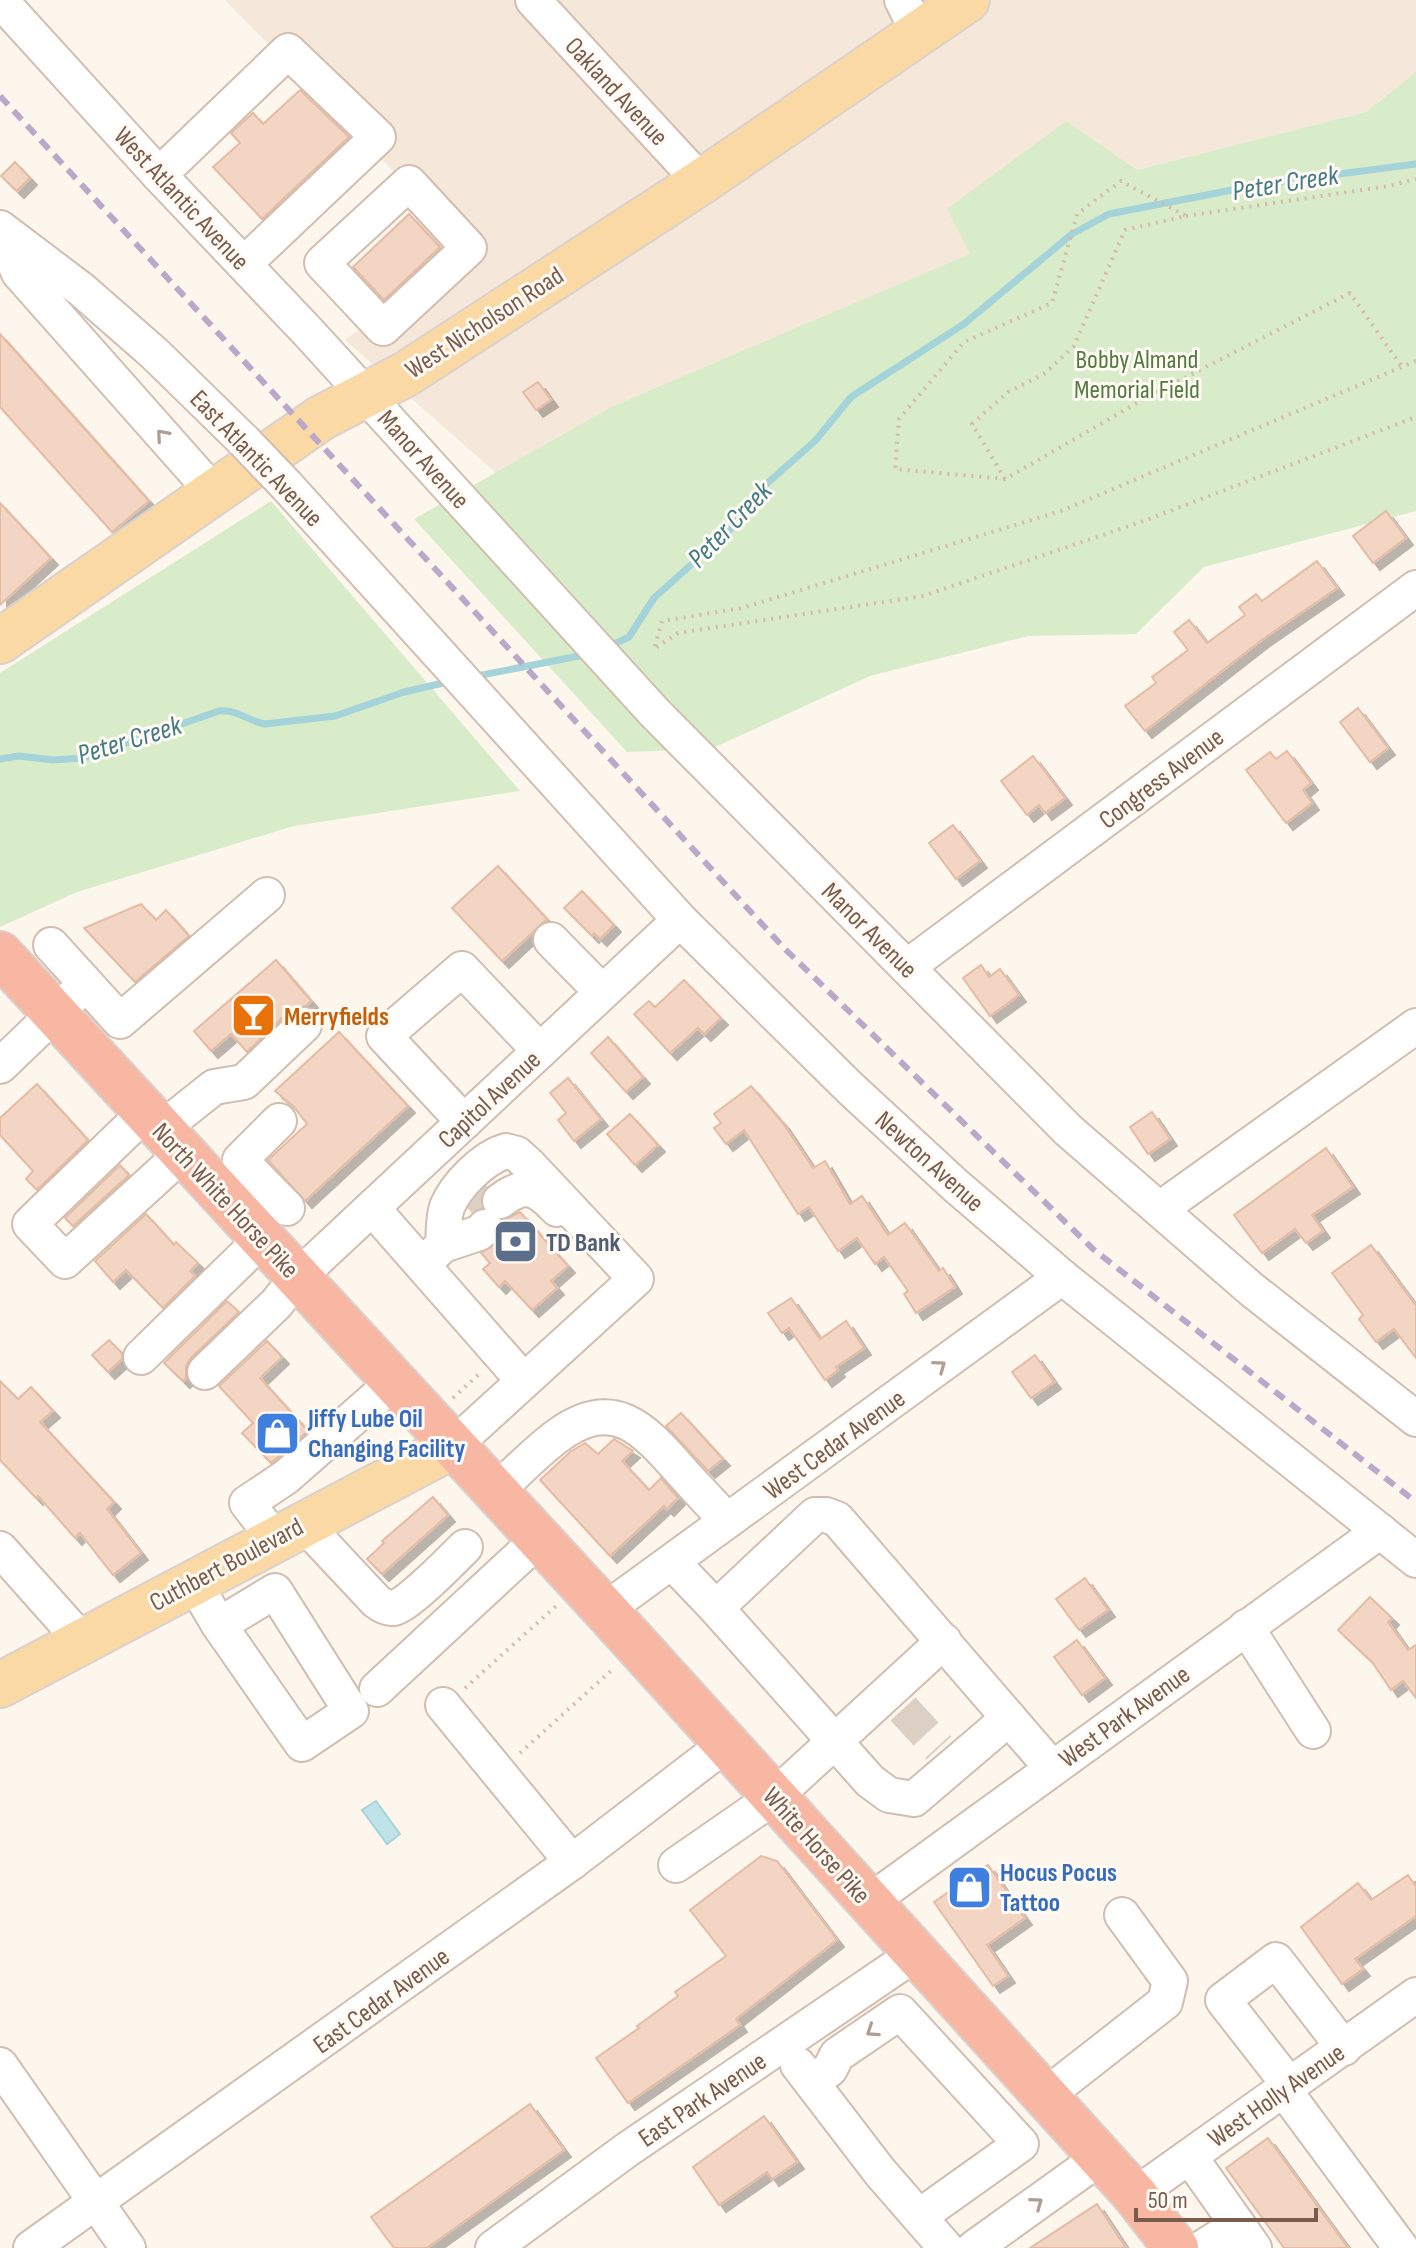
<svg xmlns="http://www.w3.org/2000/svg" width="1416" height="2248" font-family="'Sofia Sans Condensed',sans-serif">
  <defs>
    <filter id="shadow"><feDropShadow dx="7" dy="7" stdDeviation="0" flood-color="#0004"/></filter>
  </defs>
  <rect width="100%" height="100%" fill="#fdf6ec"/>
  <polygon fill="#f5e8da" points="225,0 1416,0 1416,72 1366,112 1137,170 971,254 613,406 496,473 345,340 469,248"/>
  <g fill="#d8ecc9">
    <polygon points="1416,72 1416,511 1204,567 1136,634 1028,636 870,676 711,749 627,752 414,519 613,406 970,254 947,209 1066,121 1137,170 1366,112"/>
    <polygon points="271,501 520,791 294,826 77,892 0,927 0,673"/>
  </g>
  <polygon fill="#bfe3e8" stroke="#a5d3da" stroke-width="2" points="376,1801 400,1834 387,1844 362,1810"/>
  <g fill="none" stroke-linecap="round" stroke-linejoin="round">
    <g stroke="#a5d3da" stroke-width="7">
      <polyline points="608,647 629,637 654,598 731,529 762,488 816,440 851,397 964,324 1072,234 1109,214 1263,184 1416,164"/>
      <polyline points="472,677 589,654"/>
      <path d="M0 759 19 756 53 760 83 758 219 711C237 709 248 721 265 724L335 716 404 692 452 681"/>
    </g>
  </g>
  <g fill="#f3d5c3" stroke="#e6bba3" stroke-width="2" filter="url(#shadow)">
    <polygon points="300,90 349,137 262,219 213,167 240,143 231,133 253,113 263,124"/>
    <polygon points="15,162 30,178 17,191 1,176"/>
    <polygon points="409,214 440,247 384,300 353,267"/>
    <polygon points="0,334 149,501 112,532 0,407"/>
    <polygon points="538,382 551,400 536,410 523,392"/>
    <polygon points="0,503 51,558 0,605"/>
    <polygon points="1386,511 1406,538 1373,563 1353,536"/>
    <polygon points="1317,561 1337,588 1263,639 1145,731 1125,706 1156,683 1152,677 1188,650 1174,632 1189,620 1207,643 1245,615 1239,607 1256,594 1262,601"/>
    <polygon points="1358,708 1388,748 1370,762 1340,722"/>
    <polygon points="1287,751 1311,783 1303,790 1312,803 1286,823 1246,770 1270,752 1276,759"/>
    <polygon points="1033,756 1065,798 1045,813 1039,805 1027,815 1001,781"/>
    <polygon points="953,825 980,861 956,879 929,843"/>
    <polygon points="498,866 547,919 502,961 452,908"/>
    <polygon points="582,891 614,925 600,939 594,933 592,936 564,908"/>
    <polygon points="141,904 156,920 166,910 189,936 135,982 84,928"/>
    <polygon points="276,960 311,1001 306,1006 290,1010 247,1052 231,1034 211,1051 194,1031"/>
    <polygon points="981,965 989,977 1000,969 1019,995 990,1016 963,978"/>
    <polygon points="684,980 721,1018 704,1034 698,1028 670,1053 634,1014 649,1001 655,1007"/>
    <polygon points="339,1032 408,1106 305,1201 268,1160 307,1124 294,1107 275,1091"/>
    <polygon points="608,1037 643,1077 626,1092 591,1053"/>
    <polygon points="568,1078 601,1119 574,1141 558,1120 566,1113 550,1093"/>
    <polygon points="37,1084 88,1140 37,1190 26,1179 33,1171 0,1135 0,1118"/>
    <polygon points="751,1086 783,1123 813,1168 825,1161 850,1204 862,1196 888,1235 905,1223 939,1271 943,1268 955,1287 916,1313 904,1294 908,1291 884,1257 875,1264 857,1238 838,1251 809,1207 798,1214 744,1130 726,1144 714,1128 721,1123 714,1114"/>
    <polygon points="1152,1112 1170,1139 1148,1154 1130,1127"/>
    <polygon points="630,1114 658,1145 635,1165 607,1134"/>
    <polygon points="1326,1148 1353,1187 1312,1215 1323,1231 1306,1243 1295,1229 1262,1253 1234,1215"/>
    <polygon points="120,1165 129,1175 73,1226 65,1218"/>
    <polygon points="520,1212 568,1266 551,1281 557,1288 532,1310 505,1281 499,1287 483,1269 490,1263 481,1253 500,1241 504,1231 504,1220"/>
    <polygon points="146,1214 174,1245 176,1242 198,1263 190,1271 195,1276 163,1308 126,1270 113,1282 95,1261"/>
    <polygon points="1371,1245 1416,1306 1416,1358 1394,1329 1376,1342 1359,1319 1363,1315 1332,1273"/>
    <polygon points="791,1298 820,1339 846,1321 864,1348 836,1367 838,1370 825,1380 789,1328 782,1333 768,1313"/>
    <polygon points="227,1301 239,1312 191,1358 186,1366 186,1378 183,1381 164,1363"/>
    <polygon points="109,1340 122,1353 122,1359 108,1372 92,1355"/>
    <polygon points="267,1341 282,1357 260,1378 308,1431 271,1463 242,1433 253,1423 219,1386"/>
    <polygon points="1035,1355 1054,1382 1031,1398 1012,1372"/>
    <polygon points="0,1381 18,1399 31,1387 53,1411 40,1422 114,1502 107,1509 141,1553 113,1575 80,1533 75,1538 38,1496 36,1498 0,1460"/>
    <polygon points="681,1413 723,1459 708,1471 666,1426"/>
    <polygon points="614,1439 633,1451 622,1461 649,1490 661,1478 678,1498 667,1509 664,1506 610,1556 540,1480 570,1452 585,1443 598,1454"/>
    <polygon points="433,1497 448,1515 382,1574 367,1559 384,1543 382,1541"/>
    <polygon points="1085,1578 1108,1610 1079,1630 1056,1599"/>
    <polygon points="1370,1597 1392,1618 1388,1622 1408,1650 1416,1645 1416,1698 1403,1681 1391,1690 1372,1662 1338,1630"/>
    <polygon points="1077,1640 1105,1678 1082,1695 1054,1657"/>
    <polygon points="761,1856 777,1861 837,1940 736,2019 740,2025 628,2103 596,2058 639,2028 637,2026 678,1996 675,1992 726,1956 690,1910"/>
    <polygon points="988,1865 1025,1918 987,1945 1008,1976 993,1986 934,1902"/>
    <polygon points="1408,1875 1416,1887 1416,1916 1355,1959 1363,1969 1342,1984 1301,1927 1358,1883 1371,1900"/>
    <polygon points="530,2104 564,2150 427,2248 394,2248 371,2217"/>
    <polygon points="764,2116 797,2162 772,2179 767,2172 719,2205 693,2167"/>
    <polygon points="1268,2138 1348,2248 1284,2248 1226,2168"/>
    <polygon points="1097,2204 1126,2248 1030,2248"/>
  </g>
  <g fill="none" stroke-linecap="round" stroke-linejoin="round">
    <g stroke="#dcd0c4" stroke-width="34" stroke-dasharray="34 17" stroke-linecap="butt">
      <polyline points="470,1211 492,1192"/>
      <polyline points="903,1709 939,1748"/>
    </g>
    <defs>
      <g id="minor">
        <polyline points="0,0 159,175 309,333 654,712 1068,1130 1251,1289 1416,1419"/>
        <polyline points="533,0 701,182"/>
        <polyline points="902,0 918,32"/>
        <polyline points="159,175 288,51 378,137 244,264"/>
        <polygon points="409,183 469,248 383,328 322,263"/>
        <polyline points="0,228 82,290 155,354 244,441"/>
        <polyline points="0,229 19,273 214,493"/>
        <polyline points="287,486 680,920 850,1088 955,1185 1062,1277 1416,1560"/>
        <polyline points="551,940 602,992"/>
        <polyline points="51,945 120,1021 267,895"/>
        <polyline points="907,967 1416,588"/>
        <polyline points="0,1066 72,997"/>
        <polyline points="145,1113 30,1224 65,1261 182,1154"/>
        <polyline points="279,1121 240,1160 287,1208"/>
        <polyline points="464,1122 384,1036 462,969 540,1051"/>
        <polyline points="160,1130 214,1087 244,1082 304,1025"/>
        <path d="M500 1201C525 1182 536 1187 557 1209"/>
        <polyline points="372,1208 523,1380"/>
        <polyline points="1160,1209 1416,1026"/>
        <polyline points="443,1245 479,1233 485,1227"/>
        <path d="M422 1265 443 1245C444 1233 443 1219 447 1207 456 1185 483 1158 506 1151L517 1154 528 1164 636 1279 453 1446"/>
        <polyline points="141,1357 262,1239"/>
        <polyline points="205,1372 276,1304 298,1277 680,920"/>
        <path d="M496 1492C515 1473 535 1453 556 1437 613 1394 643 1428 681 1471 696 1488 712 1504 727 1521"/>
        <path d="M303 1523 376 1601C381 1605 387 1609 394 1608 407 1606 453 1559 465 1547"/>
        <polyline points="274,1538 247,1503 286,1477 394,1382"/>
        <polyline points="0,1549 82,1641"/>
        <polyline points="672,1562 716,1608 815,1515 826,1515 837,1519 1052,1768"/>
        <polyline points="193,1581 219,1625 302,1744 351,1711 275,1591 219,1625"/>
        <polyline points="716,1608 870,1781 889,1795 914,1799 1009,1718"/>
        <polyline points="605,1610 1062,1277"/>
        <polyline points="1246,1627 1313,1731"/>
        <polyline points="377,1689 539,1539"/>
        <polyline points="443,1705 572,1862"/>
        <polyline points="676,1865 774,1797 944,1641"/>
        <polyline points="869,1902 1380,1531"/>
        <polyline points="0,2065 128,2248"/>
        <polyline points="798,2065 880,2172 946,2248"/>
        <polyline points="812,2082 830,2069 837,2055 900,2012 1021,2144 920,2216"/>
        <polyline points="1290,2086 1223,2000 1276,1960 1344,2048"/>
        <polyline points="1284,2090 1401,2248"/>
        <polyline points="1045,2096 1165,2002 1170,1981 1122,1915"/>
        <polyline points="1190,2157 1254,2248"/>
        <polyline points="1135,2195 1416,1995"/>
        <polyline points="31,2248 572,1862 726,1744"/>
        <polyline points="493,2248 628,2149 915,1954"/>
        <polyline points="974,2248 1101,2157"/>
        <polyline points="1202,2248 1238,2225"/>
      </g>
      <g id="major">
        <polyline points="0,641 321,418 406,374 701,182 967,0"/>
        <polyline points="0,1685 453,1446"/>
      </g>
      <polyline id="highway" points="0,954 605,1610 1135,2195 1176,2248"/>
    </defs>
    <use href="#minor" stroke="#d1beb0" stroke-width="38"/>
    <use href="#major" stroke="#dad1cd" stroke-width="48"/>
    <use href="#highway" stroke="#dad1cd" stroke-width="48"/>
    <g stroke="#d9b8a5" stroke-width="4" stroke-dasharray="2 6" stroke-linecap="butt">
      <polyline points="1186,216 1389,186 1416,179"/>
      <polyline points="1416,361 1061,511 742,608 662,621 654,649 678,633 923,596 1141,522 1416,417"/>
      <polyline points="1005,479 972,424 1008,392 1044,374 1074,346 1125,230 1186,216 1121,181 1077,214 1052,303 964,342 899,419 895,469 1005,479 1151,395 1350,293 1402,367"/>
      <polyline points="453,1398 479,1374"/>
      <polyline points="465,1688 556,1606"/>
      <polyline points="520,1753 614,1668"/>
    </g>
    <use href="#minor" stroke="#fff" stroke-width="34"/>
    <use href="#major" stroke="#fbd9a5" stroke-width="44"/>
    <use href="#highway" stroke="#f7b7a3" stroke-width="44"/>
    <polyline stroke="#b9a8c9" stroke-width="6" stroke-dasharray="12 8" stroke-linecap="butt" points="0,96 785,949 1093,1249 1416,1502"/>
    <defs>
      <polyline id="minor-bridge" points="244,441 287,486"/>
    </defs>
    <use href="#minor-bridge" stroke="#d1beb0" stroke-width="38" stroke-linecap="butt"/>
    <use href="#minor-bridge" stroke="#fff" stroke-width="34"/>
  </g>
  <defs><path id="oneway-chevron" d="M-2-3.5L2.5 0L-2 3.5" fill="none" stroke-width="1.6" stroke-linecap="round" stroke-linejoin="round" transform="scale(2)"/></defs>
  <g stroke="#af9d94">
    <use href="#oneway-chevron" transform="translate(162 435) rotate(-131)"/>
    <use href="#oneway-chevron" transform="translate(940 1366) rotate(-36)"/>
    <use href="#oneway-chevron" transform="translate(872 2031) rotate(146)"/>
    <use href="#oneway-chevron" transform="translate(1037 2203) rotate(-36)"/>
  </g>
  <defs>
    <symbol id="bar-square" viewBox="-11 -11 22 22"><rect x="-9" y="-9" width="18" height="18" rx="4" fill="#e8710a" stroke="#fffaf3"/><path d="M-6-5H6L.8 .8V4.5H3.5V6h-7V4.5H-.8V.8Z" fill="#fff"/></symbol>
    <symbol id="bank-square" viewBox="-11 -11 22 22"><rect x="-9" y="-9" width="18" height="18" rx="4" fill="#5c6f8a" stroke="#fffaf3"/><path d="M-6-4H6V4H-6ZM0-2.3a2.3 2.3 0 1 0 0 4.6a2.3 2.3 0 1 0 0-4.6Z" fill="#fff"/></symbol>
    <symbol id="shop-square" viewBox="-11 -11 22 22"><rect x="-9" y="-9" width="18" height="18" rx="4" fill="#3f7fe0" stroke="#fffaf3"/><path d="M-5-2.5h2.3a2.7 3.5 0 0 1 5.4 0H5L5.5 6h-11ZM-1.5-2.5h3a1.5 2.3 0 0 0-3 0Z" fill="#fff"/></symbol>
  </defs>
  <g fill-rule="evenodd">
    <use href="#bar-square" x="228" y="990" width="51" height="51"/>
    <use href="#bank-square" x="490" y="1216" width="51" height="51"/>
    <use href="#shop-square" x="252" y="1408" width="51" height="51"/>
    <use href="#shop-square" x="944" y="1862" width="51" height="51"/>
  </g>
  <g text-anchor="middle" stroke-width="6" stroke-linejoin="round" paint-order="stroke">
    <g font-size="26" fill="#7a5c4d" stroke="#fffaf3">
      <text transform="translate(617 91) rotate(47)" y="9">Oakland Avenue</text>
      <text transform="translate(182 198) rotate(47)" y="9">West Atlantic Avenue</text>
      <text transform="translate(484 322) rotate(-33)" y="9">West Nicholson Road</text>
      <text transform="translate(257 458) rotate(46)" y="9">East Atlantic Avenue</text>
      <text transform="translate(424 459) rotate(48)" y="9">Manor Avenue</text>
      <text transform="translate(1161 778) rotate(-37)" y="9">Congress Avenue</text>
      <text transform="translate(870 930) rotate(45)" y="9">Manor Avenue</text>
      <text transform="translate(489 1099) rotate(-43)" y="9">Capitol Avenue</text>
      <text transform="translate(930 1161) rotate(42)" y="9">Newton Avenue</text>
      <text transform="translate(226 1200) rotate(47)" y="9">North White Horse Pike</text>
      <text transform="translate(834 1444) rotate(-36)" y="9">West Cedar Avenue</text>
      <text transform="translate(226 1564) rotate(-28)" y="9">Cuthbert Boulevard</text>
      <text transform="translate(1124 1716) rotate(-36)" y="9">West Park Avenue</text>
      <text transform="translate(817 1845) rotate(48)" y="9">White Horse Pike</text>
      <text transform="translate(381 2000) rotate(-36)" y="9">East Cedar Avenue</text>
      <text transform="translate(1276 2095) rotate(-35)" y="9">West Holly Avenue</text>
      <text transform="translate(702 2099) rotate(-34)" y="9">East Park Avenue</text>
    </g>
    <g font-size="26" fill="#537a41" stroke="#fffaf3">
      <text x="1137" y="368">Bobby Almand<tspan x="1137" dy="30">Memorial Field</tspan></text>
    </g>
    <g font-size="26" font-weight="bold" fill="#c56008" stroke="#fffaf3" text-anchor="start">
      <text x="284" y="1025">Merryfields</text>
    </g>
    <g font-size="26" font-weight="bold" fill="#4e5e75" stroke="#fffaf3" text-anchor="start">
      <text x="546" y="1251">TD Bank</text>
    </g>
    <g font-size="26" font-weight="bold" fill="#366cbe" stroke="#fffaf3" text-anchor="start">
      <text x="308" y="1427">Jiffy Lube Oil<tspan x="308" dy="30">Changing Facility</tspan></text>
      <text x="1000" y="1881">Hocus Pocus<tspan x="1000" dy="30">Tattoo</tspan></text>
    </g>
    <g font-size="28" font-style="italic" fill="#437c86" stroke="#fffaf3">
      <text transform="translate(1285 182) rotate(-9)" y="10">Peter Creek</text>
      <text transform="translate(729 524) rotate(-46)" y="10">Peter Creek</text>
      <text transform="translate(129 739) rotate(-17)" y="10">Peter Creek</text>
    </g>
  </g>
  <path d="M1136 2208v12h180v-12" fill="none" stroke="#7a5c4d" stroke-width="4"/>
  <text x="1148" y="2208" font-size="24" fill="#7a5c4d" stroke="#fffaf3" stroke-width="6" paint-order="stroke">50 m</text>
</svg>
